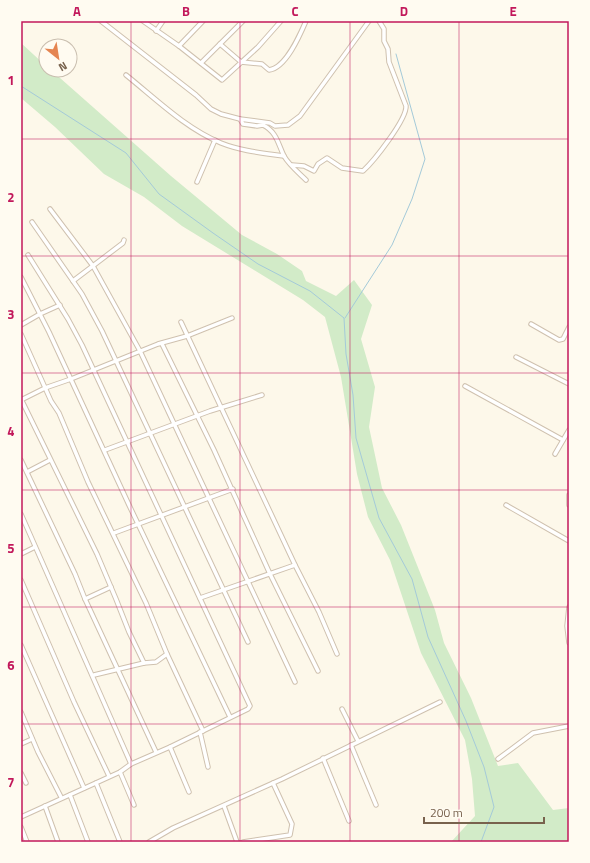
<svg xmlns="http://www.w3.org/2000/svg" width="590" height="863" font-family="'Titillium Web',sans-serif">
  <rect width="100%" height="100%" fill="#fdf8ea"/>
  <polygon fill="#d2ebc8" points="21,43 46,66 46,70 51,70 171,176 242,235 277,254 302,271 306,281 336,296 354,280 372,305 361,339 375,387 369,427 382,488 401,525 435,610 444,643 471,698 498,766 518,763 553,810 569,808 569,842 451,842 475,816 472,779 465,740 421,653 390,560 368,517 357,474 341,377 325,317 303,300 182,226 144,197 104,174 55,127 21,98"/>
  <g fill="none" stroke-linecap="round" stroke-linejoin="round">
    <g stroke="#a4cad9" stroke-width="1">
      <polyline points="21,86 126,153 159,194 213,233 258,264 310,291 344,318 346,354 353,395 356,438 379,518 412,579 428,637 466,721 484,767 494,807 481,842"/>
      <polyline points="345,318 392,245 412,199 425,159 396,54"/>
    </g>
    <defs>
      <g id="street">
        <polyline points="101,21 196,95 211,109 221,114 240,119 270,123 275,126 288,125 300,116 369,21"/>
        <polyline points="143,21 179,46 222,80 258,47 281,21"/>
        <polyline points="156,31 163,21"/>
        <path d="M220 44 241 62 262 64 269 70C286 68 300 35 306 21"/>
        <polyline points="179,46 203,21"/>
        <polyline points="201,63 243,21"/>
        <path d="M126 75C156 99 185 128 221 143 241 151 263 153 284 156"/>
        <path d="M240 119 243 124 257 126 263 125C277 132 278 144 284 156 289 165 299 173 306 180"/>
        <path d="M292 165 304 166 314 171 318 164 327 158 342 168 363 171C374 161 407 119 406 106L389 62 388 49 384 41V29L379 21"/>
        <polyline points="197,182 215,140"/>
        <polyline points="50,209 93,266 140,351 295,682"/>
        <polyline points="32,222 82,294 102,331 248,642"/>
        <polyline points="21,277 49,332 129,505 230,717"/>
        <polyline points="73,281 123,243 124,240"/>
        <polyline points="181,322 295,565 319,612 337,654"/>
        <polyline points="531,324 559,340 563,339 569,327"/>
        <polyline points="21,325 40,314 60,305"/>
        <polyline points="21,334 51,401 59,413 88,482 146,603 167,654 203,731"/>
        <polyline points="162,344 214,450 270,574 318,671"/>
        <polyline points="516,357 569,384"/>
        <polyline points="465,386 563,440"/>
        <polyline points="21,399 97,554 116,599 129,632 144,663"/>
        <polyline points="21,400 45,388 71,379 158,344 187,336 232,318"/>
        <polyline points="105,450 210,411 262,395"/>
        <polyline points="555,454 569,430"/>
        <polyline points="21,460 75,574 85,599 156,752"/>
        <polyline points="27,472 50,460"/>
        <polyline points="569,495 569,505"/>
        <polyline points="506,505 569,541"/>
        <polyline points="21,514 131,764"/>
        <polyline points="114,533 233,489"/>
        <polyline points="21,554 35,547"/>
        <polyline points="21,580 74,702 109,776"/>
        <polyline points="200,598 295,565"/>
        <polyline points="85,599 111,587"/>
        <polyline points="569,607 567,626 569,643"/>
        <polyline points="21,645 84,788"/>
        <polyline points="94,675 144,663 156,662 167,654"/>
        <polyline points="342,709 358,741"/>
        <polyline points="21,712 38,752 61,797"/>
        <polyline points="200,732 208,767"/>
        <polyline points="21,744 32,739"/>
        <polyline points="351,745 376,805"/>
        <polyline points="170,747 189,792"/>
        <polyline points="323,758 349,821"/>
        <polyline points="498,759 533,733 569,726"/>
        <polyline points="120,772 134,805"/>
        <polyline points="21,773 26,783"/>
        <polyline points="96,783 120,842"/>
        <polyline points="70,795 88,842"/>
        <polyline points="45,806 58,842"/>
        <polyline points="224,806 237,842"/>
        <polyline points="21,817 120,772 131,764 170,747 248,709 250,706 82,345 68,319 28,255"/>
        <polyline points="21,827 27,842"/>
        <polyline points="149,842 173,828 282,779 440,702"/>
        <polyline points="243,842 290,835 292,824 273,783"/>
      </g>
    </defs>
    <use href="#street" stroke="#cfc1af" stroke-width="5.5"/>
    <use href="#street" stroke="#fff" stroke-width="3.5"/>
  </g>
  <path fill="none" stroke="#c2185b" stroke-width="1" stroke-opacity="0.55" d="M131 21V842M240 21V842M350 21V842M459 21V842M21 139H569M21 256H569M21 373H569M21 490H569M21 607H569M21 724H569"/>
  <rect width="590" height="863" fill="none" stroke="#fffbf1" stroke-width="44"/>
  <g transform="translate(58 58) rotate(150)"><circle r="19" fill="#fffbf1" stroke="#c9beaf"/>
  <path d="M0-3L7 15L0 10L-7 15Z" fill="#e58551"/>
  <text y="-6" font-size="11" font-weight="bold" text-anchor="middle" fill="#78624d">N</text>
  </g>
  <path d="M424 817v6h120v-6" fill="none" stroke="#78624d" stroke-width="2"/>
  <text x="430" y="817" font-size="12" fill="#78624d" stroke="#fffbf1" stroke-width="3" paint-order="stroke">200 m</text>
  <rect x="22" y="22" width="546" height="819" fill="none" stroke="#c2185b" stroke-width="1.5"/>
  <g font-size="13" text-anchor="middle" font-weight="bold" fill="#c2185b">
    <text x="77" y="16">A</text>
    <text x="186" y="16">B</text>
    <text x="295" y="16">C</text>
    <text x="404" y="16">D</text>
    <text x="513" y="16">E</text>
    <text x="11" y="85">1</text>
    <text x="11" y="202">2</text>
    <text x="11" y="319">3</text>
    <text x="11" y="436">4</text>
    <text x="11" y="553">5</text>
    <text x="11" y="670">6</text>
    <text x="11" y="787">7</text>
  </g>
</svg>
